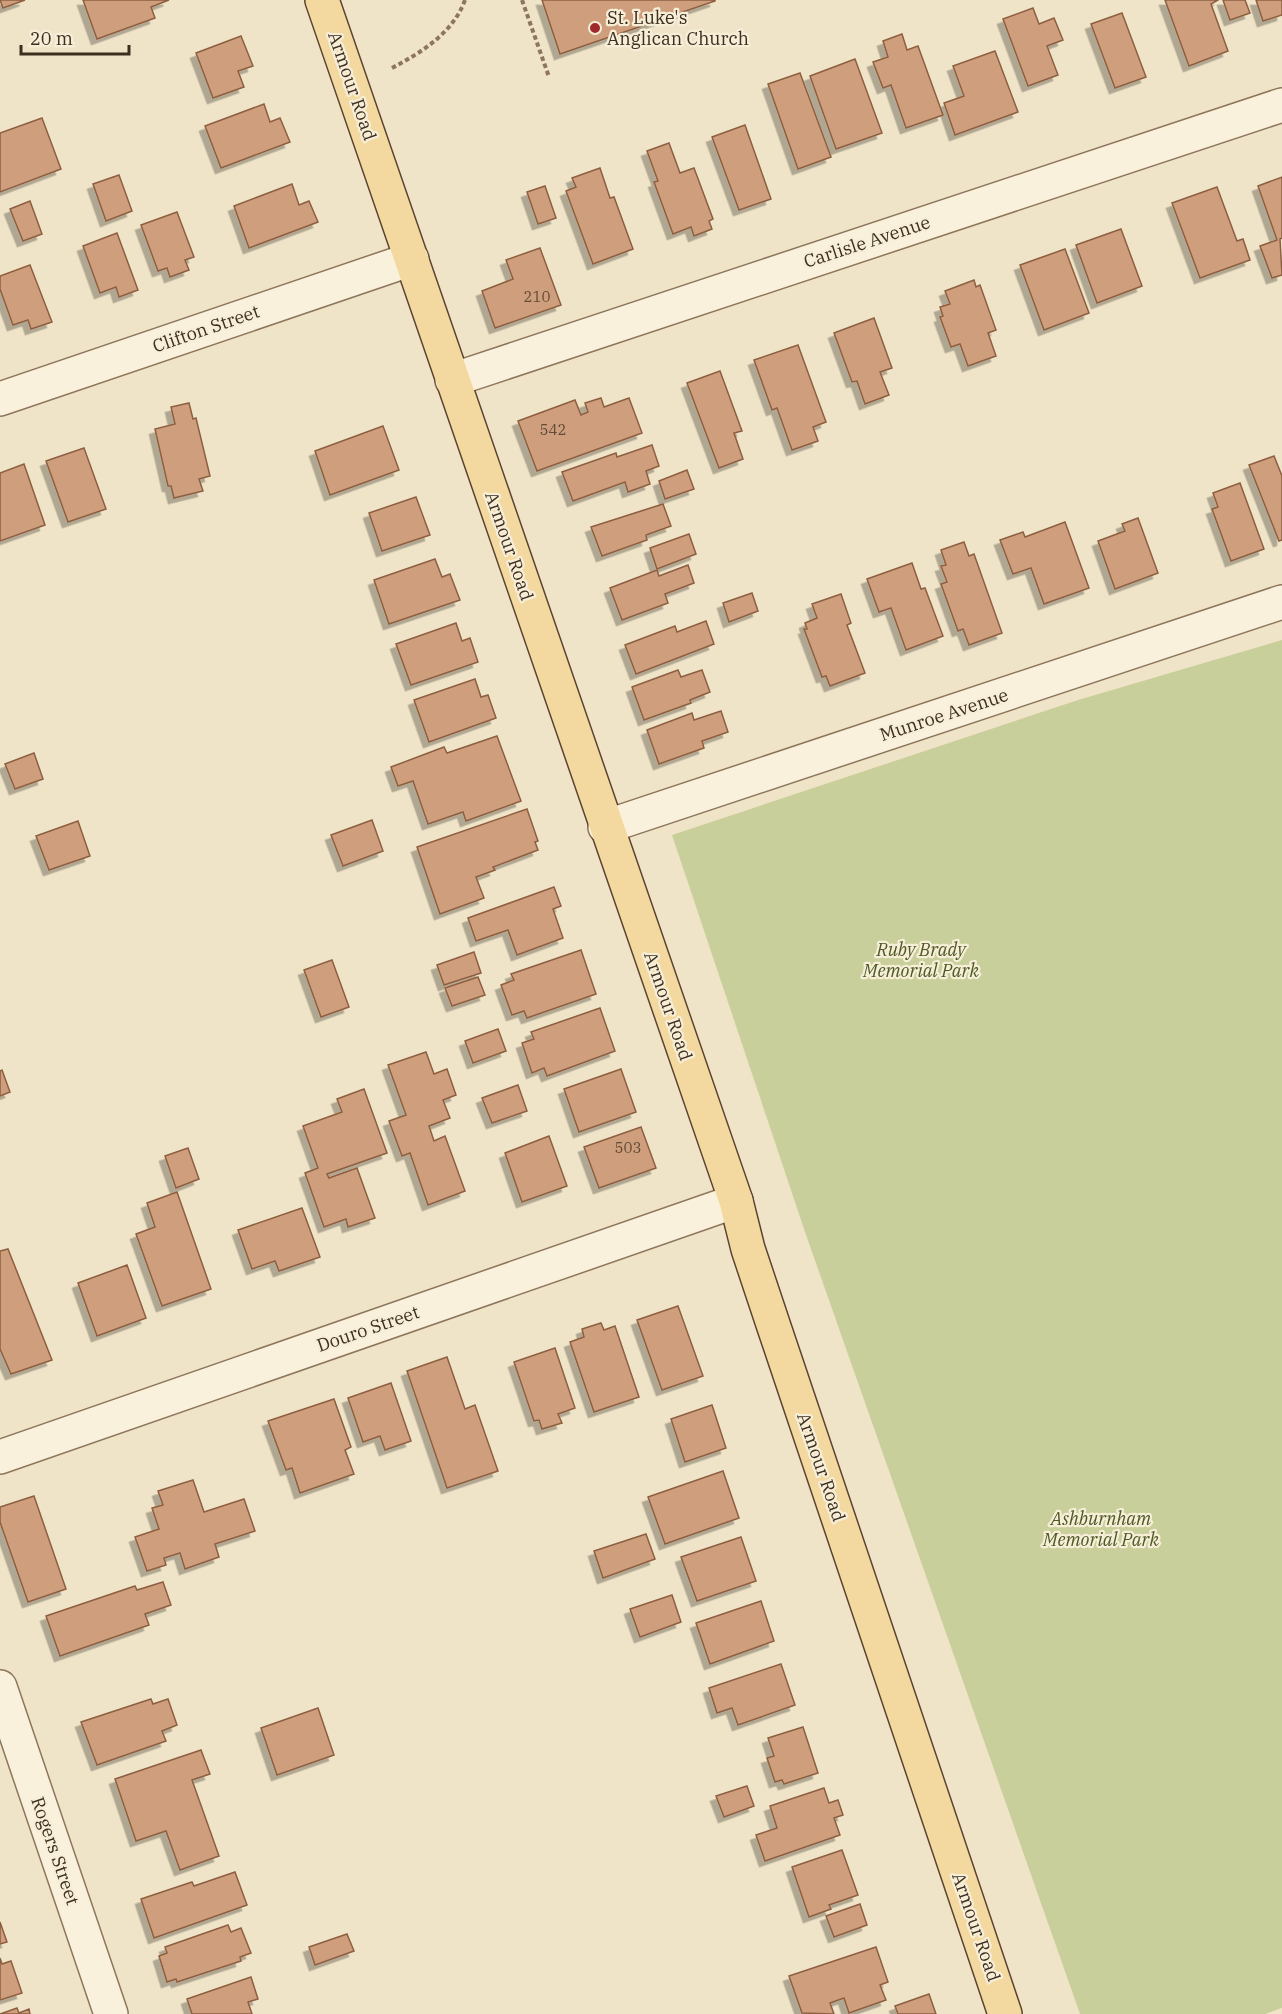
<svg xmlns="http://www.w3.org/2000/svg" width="1282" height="2014" font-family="'IBM Plex Serif',serif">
  <defs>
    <filter id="shadow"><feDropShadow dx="-5.5" dy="5.5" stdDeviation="0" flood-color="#0004"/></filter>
  </defs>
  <rect width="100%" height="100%" fill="#f0e4c8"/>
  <polygon fill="#c9cf9b" points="1282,640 1282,2008 1265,2014 1080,2014 805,1232 672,835 1078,700"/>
  <g fill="#cf9f7d" stroke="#8d5f41" stroke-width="1.5" filter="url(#shadow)">
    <polygon points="0,0 25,0 3,8"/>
    <polygon points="83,0 169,0 151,7 155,18 97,39"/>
    <polygon points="542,0 715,0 715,1 560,54"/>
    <polygon points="1165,0 1218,0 1211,4 1228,51 1189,66"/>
    <polygon points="1223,0 1245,0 1250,13 1230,20"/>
    <polygon points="1256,0 1282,0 1282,15 1263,21"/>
    <polygon points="1033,8 1039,24 1054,18 1063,40 1047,46 1058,75 1028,86 1003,19"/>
    <polygon points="1122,13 1146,77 1115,88 1091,24"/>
    <polygon points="902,34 907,50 918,46 943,115 906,128 891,85 883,88 873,62 888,57 883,41"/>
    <polygon points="241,36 253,66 238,71 244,87 213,98 196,53"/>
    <polygon points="995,51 1018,112 955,135 944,103 964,96 953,66"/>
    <polygon points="855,59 882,133 836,149 810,76"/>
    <polygon points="800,73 831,157 798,169 768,84"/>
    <polygon points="264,104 270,122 280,118 290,142 221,168 205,126"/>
    <polygon points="42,118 61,169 0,192 0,133"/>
    <polygon points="745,125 771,199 739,210 712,137"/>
    <polygon points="669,143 680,173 694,168 713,219 709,221 712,229 694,236 691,227 673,234 654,182 658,181 647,151"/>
    <polygon points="600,168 610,198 614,197 633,249 593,264 566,191 576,187 572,178"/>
    <polygon points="119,175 132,211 106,221 93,184"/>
    <polygon points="1282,177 1282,238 1280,239 1282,275 1272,278 1260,246 1277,240 1258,186"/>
    <polygon points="292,184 299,205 309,201 318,222 249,248 234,206"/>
    <polygon points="545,186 556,218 538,224 527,192"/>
    <polygon points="1217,187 1237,241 1243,239 1250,260 1200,278 1172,203"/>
    <polygon points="30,201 42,234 23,241 10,209"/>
    <polygon points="177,212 194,257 185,260 189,270 170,277 167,268 158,271 141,225"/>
    <polygon points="1121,229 1142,286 1097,303 1076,245"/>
    <polygon points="117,233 138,290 119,297 116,287 100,293 83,246"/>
    <polygon points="540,248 561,305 495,328 482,291 513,279 506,260"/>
    <polygon points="1065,249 1089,313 1044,330 1020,265"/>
    <polygon points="30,265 52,322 31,329 28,320 13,325 0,289 0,276"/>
    <polygon points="974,280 976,287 980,285 996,330 988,333 996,356 968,366 960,344 951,347 940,317 943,316 940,307 950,304 945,291"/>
    <polygon points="874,318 892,368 880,372 889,395 865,404 857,381 852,382 834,333"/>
    <polygon points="798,345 826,422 813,427 818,441 792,450 777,408 772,410 754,360"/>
    <polygon points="720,371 742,431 734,433 743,459 719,468 687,383"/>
    <polygon points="601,398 604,407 629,398 642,433 537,471 518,421 575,400 581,415 588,412 585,403"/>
    <polygon points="189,403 193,419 196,418 210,476 199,479 203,491 174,498 171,486 168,486 155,429 175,424 171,407"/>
    <polygon points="383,426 399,470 330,495 315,451"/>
    <polygon points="652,445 659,466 646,471 650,484 628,492 625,482 573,501 562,472 616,453 617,457"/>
    <polygon points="84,448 106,509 68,522 46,461"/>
    <polygon points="1274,456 1282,476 1282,540 1279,541 1249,465"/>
    <polygon points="24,464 45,525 0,541 0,473"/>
    <polygon points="687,470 694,489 665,499 659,481"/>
    <polygon points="1240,483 1264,549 1231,561 1212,509 1218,507 1213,493"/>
    <polygon points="416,497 430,535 382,551 369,513"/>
    <polygon points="663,504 671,526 646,535 647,540 602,556 591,527"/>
    <polygon points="1138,518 1158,573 1115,589 1098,541 1125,531 1122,524"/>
    <polygon points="1065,522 1089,588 1044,604 1031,568 1013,574 1000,540 1023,532 1025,537"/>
    <polygon points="689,534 696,554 657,569 650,548"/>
    <polygon points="964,542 969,556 974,554 1002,633 969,645 963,629 958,631 941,584 947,582 941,566 946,565 941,550"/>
    <polygon points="435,559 442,577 450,574 460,600 389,624 374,580"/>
    <polygon points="912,563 921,589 925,588 943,636 906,650 891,608 879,612 867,579"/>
    <polygon points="688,565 694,583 665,594 668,603 622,620 610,588 657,570 659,576"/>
    <polygon points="752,593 758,611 729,622 723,603"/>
    <polygon points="841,594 851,623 847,625 865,673 830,686 826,676 822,677 804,629 807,629 805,623 817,618 812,604"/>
    <polygon points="706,621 714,644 636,674 625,645 675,626 677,632"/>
    <polygon points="456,623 462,641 470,638 478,662 411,685 396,644"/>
    <polygon points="678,670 681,677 702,670 710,692 690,700 691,703 644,720 632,687"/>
    <polygon points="475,679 481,697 488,695 496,718 429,742 414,700"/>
    <polygon points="721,711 728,732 702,741 704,748 659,764 647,730 692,713 694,720"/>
    <polygon points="497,736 521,801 466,821 463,812 428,824 413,781 398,786 391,767 444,747 447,753"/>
    <polygon points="34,753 43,779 15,789 5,764"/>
    <polygon points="527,809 538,841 535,842 538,850 493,867 495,870 476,877 484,898 440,914 417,847"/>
    <polygon points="372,820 383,851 343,866 331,835"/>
    <polygon points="78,821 90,856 49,870 36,836"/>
    <polygon points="554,887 561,906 553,909 563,938 517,955 508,930 476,941 468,918"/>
    <polygon points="581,950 596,994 527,1018 524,1011 512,1015 501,985 514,980 511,974"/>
    <polygon points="474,952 481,973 444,985 437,965"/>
    <polygon points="332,960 349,1007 321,1017 304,970"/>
    <polygon points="478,977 485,995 452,1006 445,988"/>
    <polygon points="600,1008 615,1051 547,1076 544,1068 532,1073 522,1043 534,1039 531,1032"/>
    <polygon points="498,1029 506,1051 473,1063 465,1041"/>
    <polygon points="426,1052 434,1074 447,1069 456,1095 443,1100 450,1118 429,1126 434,1141 445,1136 465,1191 428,1205 410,1153 402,1156 389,1121 406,1115 388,1065"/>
    <polygon points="621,1069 636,1112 579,1132 564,1089"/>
    <polygon points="2,1070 10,1092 0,1096 0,1071"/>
    <polygon points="518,1085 527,1111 492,1123 482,1098"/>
    <polygon points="364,1089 387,1153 327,1174 329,1178 357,1168 375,1218 348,1227 346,1219 324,1227 305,1173 318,1168 303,1126 342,1112 337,1099"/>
    <polygon points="641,1127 656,1168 599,1188 584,1147"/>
    <polygon points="549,1136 567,1186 522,1202 505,1153"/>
    <polygon points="188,1148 199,1179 176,1188 165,1156"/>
    <polygon points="177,1192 211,1289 162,1306 136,1234 155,1227 147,1203"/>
    <polygon points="302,1208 320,1257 279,1271 275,1261 252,1269 238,1230"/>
    <polygon points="8,1249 52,1360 11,1374 0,1349 0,1251"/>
    <polygon points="127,1265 146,1318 97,1336 78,1283"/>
    <polygon points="678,1306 703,1376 662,1390 637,1320"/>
    <polygon points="601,1323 604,1330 615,1326 639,1397 594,1412 570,1342 584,1337 582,1329"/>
    <polygon points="555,1348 575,1408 558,1414 562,1423 542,1429 539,1420 534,1421 514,1362"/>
    <polygon points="447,1357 465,1409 475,1405 498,1471 447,1488 407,1371"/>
    <polygon points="391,1383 411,1441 385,1450 380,1436 363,1442 348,1398"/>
    <polygon points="334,1399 351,1447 345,1450 354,1474 300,1493 292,1468 286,1470 268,1421"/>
    <polygon points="712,1405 726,1448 685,1462 671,1419"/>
    <polygon points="723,1471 739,1518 665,1544 648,1497"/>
    <polygon points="193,1480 204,1512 244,1499 255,1531 215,1544 219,1557 185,1569 180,1553 164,1558 166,1565 147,1571 135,1537 159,1529 152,1508 163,1505 158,1491"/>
    <polygon points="34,1496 66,1589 28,1602 0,1522 0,1507"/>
    <polygon points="646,1534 655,1559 603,1578 594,1551"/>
    <polygon points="741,1537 756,1581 697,1601 681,1557"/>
    <polygon points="163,1582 171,1605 145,1614 149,1625 60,1656 46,1616 135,1586 137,1590"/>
    <polygon points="672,1595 681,1622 640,1637 630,1609"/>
    <polygon points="761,1601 774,1641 710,1664 696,1623"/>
    <polygon points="781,1664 795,1705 738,1725 732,1708 717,1713 709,1688"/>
    <polygon points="151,1699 153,1704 168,1699 177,1725 162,1731 166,1741 97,1765 81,1722"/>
    <polygon points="318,1708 334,1755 277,1775 261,1728"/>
    <polygon points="803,1727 818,1773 784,1784 782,1780 775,1782 767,1758 774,1756 768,1738"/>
    <polygon points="201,1750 210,1774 192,1780 219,1856 180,1870 166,1831 136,1841 115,1779"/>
    <polygon points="747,1786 754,1806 724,1817 716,1796"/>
    <polygon points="824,1788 829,1803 838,1800 843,1815 834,1818 840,1835 765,1861 756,1835 777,1828 770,1806"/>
    <polygon points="842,1850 858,1895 829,1905 831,1909 809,1917 792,1867"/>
    <polygon points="235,1872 247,1905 154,1938 141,1899 192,1882 194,1886"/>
    <polygon points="860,1904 867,1925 834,1937 826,1916"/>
    <polygon points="0,1922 7,1942 0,1944"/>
    <polygon points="228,1925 231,1932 241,1928 251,1953 240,1957 241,1961 177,1982 176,1979 167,1982 159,1956 167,1953 165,1947"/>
    <polygon points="347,1934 354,1951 315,1965 309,1947"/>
    <polygon points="876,1947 888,1982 880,1985 886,2000 849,2013 844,1998 830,2003 834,2014 802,2013 789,1976"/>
    <polygon points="0,1958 2,1964 11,1961 22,1993 0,2000"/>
    <polygon points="251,1977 258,1999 248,2002 252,2014 192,2014 187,1999"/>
    <polygon points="929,1994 936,2014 898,2014 895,2006"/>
    <polygon points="17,2008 19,2013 29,2009 30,2014 0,2014"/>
  </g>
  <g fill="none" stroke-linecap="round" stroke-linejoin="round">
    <defs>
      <g id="minor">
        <polyline points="452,380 1282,105"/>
        <polyline points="0,399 412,259"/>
        <polyline points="605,827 1282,602"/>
        <polyline points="0,1457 736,1201"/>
        <polyline points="0,1687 111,2014"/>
      </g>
      <polyline id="major" points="322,0 736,1201 748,1249 774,1327 1005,2014"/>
    </defs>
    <use href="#minor" stroke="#8d765c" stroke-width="36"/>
    <use href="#major" stroke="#5b4430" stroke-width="36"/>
    <g stroke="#8d765c" stroke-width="4" stroke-dasharray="4.5 3" stroke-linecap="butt">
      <polyline points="522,0 549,77"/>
      <path d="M392 68C422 52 453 33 465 0"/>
    </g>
    <use href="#minor" stroke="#faf1dc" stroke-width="33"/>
    <use href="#major" stroke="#f3d9a0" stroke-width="33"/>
  </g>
  <circle fill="#9e2a2b" stroke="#f7eed8" stroke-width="2" cx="595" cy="28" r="6"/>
  <g text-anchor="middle" stroke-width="4.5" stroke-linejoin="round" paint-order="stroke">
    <g font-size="15" fill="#624a37">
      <text x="537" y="302">210</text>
      <text x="553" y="435">542</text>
      <text x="628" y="1153">503</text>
    </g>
    <g font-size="18" fill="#3d2e20" stroke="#f7eed8" text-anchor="start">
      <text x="607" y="24">St. Luke's<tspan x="607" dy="21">Anglican Church</tspan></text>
    </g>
    <g font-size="18" fill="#3d2e20" stroke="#f7eed8">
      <text transform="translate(352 86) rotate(71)" y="6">Armour Road</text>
      <text transform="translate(867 242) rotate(-18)" y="6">Carlisle Avenue</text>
      <text transform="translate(206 329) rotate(-19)" y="6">Clifton Street</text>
      <text transform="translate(509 546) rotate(71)" y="6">Armour Road</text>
      <text transform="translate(944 715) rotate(-18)" y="6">Munroe Avenue</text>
      <text transform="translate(668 1006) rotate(71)" y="6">Armour Road</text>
      <text transform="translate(368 1329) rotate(-19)" y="6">Douro Street</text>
      <text transform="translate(821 1467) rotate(71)" y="6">Armour Road</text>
      <text transform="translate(55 1851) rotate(71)" y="6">Rogers Street</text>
      <text transform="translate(976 1927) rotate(71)" y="6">Armour Road</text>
    </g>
    <g font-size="18" font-style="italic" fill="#4d5a26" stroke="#f7eed8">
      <text x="921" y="956">Ruby Brady<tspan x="921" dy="21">Memorial Park</tspan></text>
      <text x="1101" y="1525">Ashburnham<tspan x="1101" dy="21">Memorial Park</tspan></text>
    </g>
  </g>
  <path d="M21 45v9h108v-9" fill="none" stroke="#3d2e20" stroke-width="3"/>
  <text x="30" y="45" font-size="18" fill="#3d2e20" stroke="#f7eed8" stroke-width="4.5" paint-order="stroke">20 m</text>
</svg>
